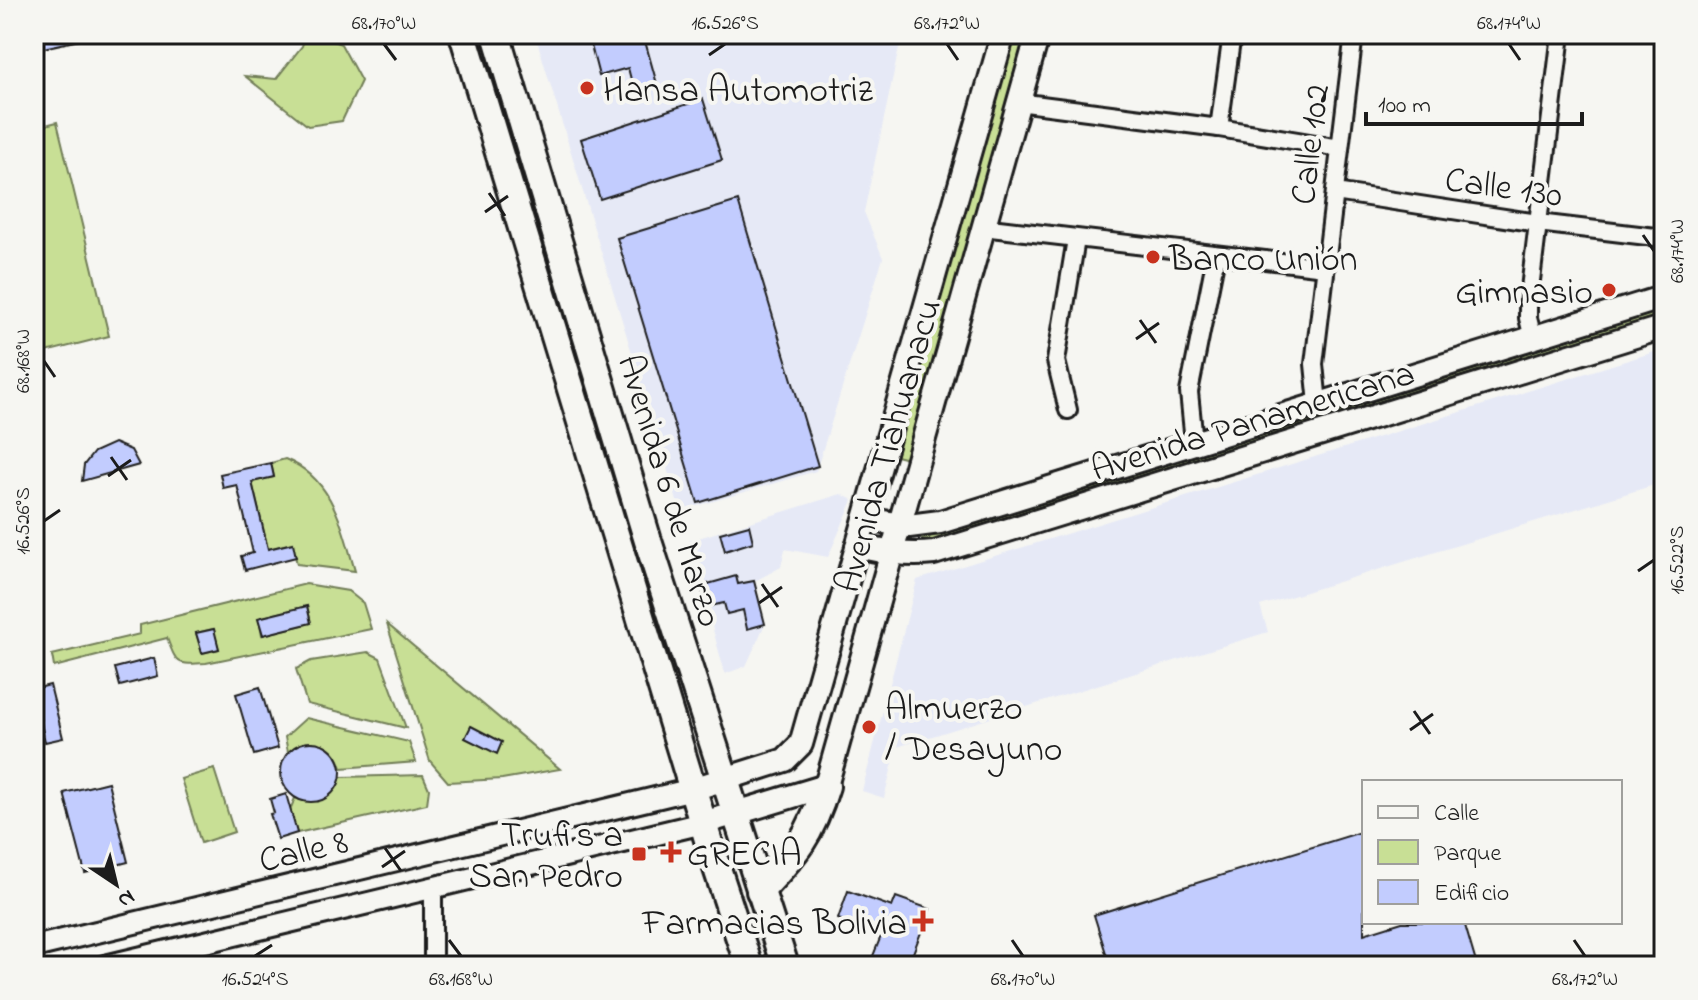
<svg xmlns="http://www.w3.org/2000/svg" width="1698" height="1000" font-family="'Indie Flower',sans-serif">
  <rect width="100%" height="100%" fill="#f6f6f2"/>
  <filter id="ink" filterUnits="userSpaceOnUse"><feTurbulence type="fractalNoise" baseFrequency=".0125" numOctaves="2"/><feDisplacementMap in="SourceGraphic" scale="16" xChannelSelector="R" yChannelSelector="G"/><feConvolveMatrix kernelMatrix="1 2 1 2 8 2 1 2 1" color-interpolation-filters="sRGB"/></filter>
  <g filter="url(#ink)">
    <g fill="#e6e9f6">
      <polygon points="535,34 902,34 864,212 883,258 816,471 680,511"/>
      <polygon points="1664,349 1664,482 1260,606 1268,632 897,747 884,798 862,791 917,580"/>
      <polygon points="841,494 853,500 828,557 785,549 781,567 755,581 765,624 746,666 725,674 689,541"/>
    </g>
    <g fill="#c8df95" stroke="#727e58" stroke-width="2" fill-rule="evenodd">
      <polygon points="306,34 314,34 341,44 361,81 342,121 308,126 245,76 276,79 302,46"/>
      <polygon points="1012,34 1030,34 908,459 892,455"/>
      <polygon points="57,122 109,336 34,355 34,128"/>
      <polygon points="1664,309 1664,318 925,548 922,539"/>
      <path d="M285 459C333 478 342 527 355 571L297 564 292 543 268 549 252 482 274 477 271 463Z"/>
      <path d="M306 584 348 591 363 603 371 629 206 663C177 665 177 665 167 638L54 667 52 655 140 634V625ZM307 606 311 623 262 635 259 618ZM213 629 219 649 202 653 196 633Z"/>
      <polygon points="387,624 560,769 502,779 448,782 430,761"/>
      <polygon points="368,652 380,658 406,728 307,704 296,669 311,661"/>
      <path d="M306 718 409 742 416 762 342 768C334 741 310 735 288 752L285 737Z"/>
      <polygon points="214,769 234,832 201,843 181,779"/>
      <path d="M423 775 429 789 427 804 297 833 290 810 295 798C316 806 334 799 341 777Z"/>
    </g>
    <g fill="#c2ccfe" stroke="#1c1c1c" stroke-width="2">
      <polygon points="34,34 83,34 84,39 34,50"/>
      <polygon points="588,34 643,34 657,84 634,91 628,68 599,76"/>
      <polygon points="703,99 722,160 600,199 581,139"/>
      <polygon points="738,201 818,466 698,503 617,238"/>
      <polygon points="114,443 131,450 139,465 82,481 84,465 94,452"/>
      <polygon points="271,463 274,477 252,482 268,549 293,543 296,557 245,570 241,556 253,553 237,485 223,488 220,474"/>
      <polygon points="749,525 753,542 725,551 720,533"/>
      <polygon points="736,576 738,584 754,581 765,624 747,629 743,610 727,614 724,603 706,607 701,586"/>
      <polygon points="307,606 311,623 263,635 258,618"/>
      <polygon points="214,629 219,649 202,653 196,633"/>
      <polygon points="154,658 158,676 120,686 115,668"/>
      <polygon points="50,685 63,738 45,742 34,689"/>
      <polygon points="260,687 278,748 254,755 236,694"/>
      <polygon points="471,726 502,742 497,754 465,738"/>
      <circle cx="311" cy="772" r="30"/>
      <polygon points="108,782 128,862 85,873 64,793"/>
      <polygon points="286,794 297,833 278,839 270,814 274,813 270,799"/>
      <polygon points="1364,831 1364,934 1402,922 1464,922 1477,966 1216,966 1214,958 1187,966 1110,966 1094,915"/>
      <polygon points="848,891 892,907 896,897 930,909 908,966 869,966 881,936 838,919"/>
    </g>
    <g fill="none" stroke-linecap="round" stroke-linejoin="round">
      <defs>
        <g id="minor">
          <polyline points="1018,102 1219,128 1340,148"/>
          <polyline points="1219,128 1232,34"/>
          <polyline points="1335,192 1538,223 1664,238"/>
          <polyline points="982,227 1325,267"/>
          <polyline points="1533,338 1528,318 1528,305 1561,34"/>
          <polyline points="1318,404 1314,364 1354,34"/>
          <polyline points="1068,410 1056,361 1076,239"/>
          <polyline points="1194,442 1189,392 1216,256"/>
          <polyline points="433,888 433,966"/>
          <polyline points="184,966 185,948"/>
        </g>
        <g id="tertiary">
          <polyline points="34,947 693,789"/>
          <polyline points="105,966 703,823"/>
        </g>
        <g id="secondary">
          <polyline points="884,522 909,526 940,522 1664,297"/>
          <path d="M857 546C884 552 906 556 934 553L1664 327"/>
          <polyline points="693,789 785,760 801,744 1003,34"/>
          <polyline points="703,823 826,786 1038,34"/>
        </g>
        <g id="trunk">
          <polyline points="463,34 713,856 749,966"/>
          <polyline points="496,34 648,541 785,966"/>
          <path d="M760 891C796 853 811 836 826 786"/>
        </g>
      </defs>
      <use href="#minor" stroke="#1c1c1c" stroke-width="22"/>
      <use href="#tertiary" stroke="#1c1c1c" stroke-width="26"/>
      <use href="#secondary" stroke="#1c1c1c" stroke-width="28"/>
      <use href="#trunk" stroke="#1c1c1c" stroke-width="32"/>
      <use href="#minor" stroke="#f6f6f2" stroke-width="16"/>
      <use href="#tertiary" stroke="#f6f6f2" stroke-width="20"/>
      <use href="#secondary" stroke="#f6f6f2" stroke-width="22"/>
      <use href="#trunk" stroke="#f6f6f2" stroke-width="26"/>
    </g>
  </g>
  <path fill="none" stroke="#1c1c1c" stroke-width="3" d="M384 44 396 60M947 44 958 60M1509 44 1520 60M709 55 725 44M489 193 505 216M485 212 508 196M1643 235 1654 251M1140 320 1156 343M1136 339 1159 323M44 361 55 377M111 457 127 480M108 476 131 460M44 521 60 510M1638 571 1654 560M762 584 778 607M759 603 782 587M1414 711 1430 734M1410 730 1433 714M385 848 401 871M382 867 405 851M449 940 461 956M1012 940 1023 956M1574 940 1585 956M255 956 272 945"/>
  <g fill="#c8321e" stroke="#f6f6f2" stroke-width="3">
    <circle cx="587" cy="88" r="8"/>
    <circle cx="1153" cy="257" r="8"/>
    <circle cx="1609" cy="290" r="8"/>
    <circle cx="869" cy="727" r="8"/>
    <path d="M667 840h8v8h8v8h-8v8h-8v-8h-8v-8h8z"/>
    <rect x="631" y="846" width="16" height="16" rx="4"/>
    <path d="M919 909h8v8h8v8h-8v8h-8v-8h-8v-8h8z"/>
  </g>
  <g text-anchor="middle" stroke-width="8" stroke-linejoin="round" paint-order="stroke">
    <g font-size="36" fill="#1c1c1c" stroke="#f6f6f2" text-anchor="start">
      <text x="603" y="101">Hansa Automotriz</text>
      <text x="1169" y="270">Banco Unión</text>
      <text x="1593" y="303" text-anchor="end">Gimnasio</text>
      <text x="885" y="719">Almuerzo<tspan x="885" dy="41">/ Desayuno</tspan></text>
      <text x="623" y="846" text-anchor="end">Trufis a<tspan x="623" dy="41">San Pedro</tspan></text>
      <text x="687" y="865">GRECIA</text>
      <text x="907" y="934" text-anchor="end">Farmacias Bolivia</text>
    </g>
    <g font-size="36" fill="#1c1c1c" stroke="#f6f6f2">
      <text transform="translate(1308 144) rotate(-83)" y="13">Calle 102</text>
      <text transform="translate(1504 185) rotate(8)" y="13">Calle 130</text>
      <text transform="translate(1252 419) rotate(-17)" y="13">Avenida Panamericana</text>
      <text transform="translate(886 445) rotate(-74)" y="13">Avenida Tiahuanacu</text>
      <text transform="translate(672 490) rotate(73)" y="13">Avenida 6 de Marzo</text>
      <text transform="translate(303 849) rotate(-13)" y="13">Calle 8</text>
    </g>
  </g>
  <rect width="1698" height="1000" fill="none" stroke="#f6f6f2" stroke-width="88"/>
  <rect x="1362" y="780" width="260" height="144" fill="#f6f6f2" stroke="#9f9f9c" stroke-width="2"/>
  <rect x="1378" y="806" width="40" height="12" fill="#f6f6f2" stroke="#9f9f9c" stroke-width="2"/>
  <text x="1434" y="820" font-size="24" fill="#1c1c1c">Calle</text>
  <rect x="1378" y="840" width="40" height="24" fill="#c8df95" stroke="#9f9f9c" stroke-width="2"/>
  <text x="1434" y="860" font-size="24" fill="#1c1c1c">Parque</text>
  <rect x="1378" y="880" width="40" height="24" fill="#c2ccfe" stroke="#9f9f9c" stroke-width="2"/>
  <text x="1434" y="900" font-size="24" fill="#1c1c1c">Edificio</text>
  <g transform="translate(116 884) rotate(145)" stroke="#f6f6f2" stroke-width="6" paint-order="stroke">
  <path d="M0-6L14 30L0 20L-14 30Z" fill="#1c1c1c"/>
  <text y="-12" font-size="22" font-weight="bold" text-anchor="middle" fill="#1c1c1c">N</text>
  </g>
  <path d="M1366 112v12h216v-12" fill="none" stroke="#1c1c1c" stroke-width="4"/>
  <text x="1378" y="112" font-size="24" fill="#1c1c1c" stroke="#f6f6f2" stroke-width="6" paint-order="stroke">100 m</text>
  <rect x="44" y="44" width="1610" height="912" fill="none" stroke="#1c1c1c" stroke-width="3"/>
  <g font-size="20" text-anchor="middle" fill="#1c1c1c">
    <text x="384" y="29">68.170°W</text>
    <text x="725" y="29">16.526°S</text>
    <text x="947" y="29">68.172°W</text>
    <text x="1509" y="29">68.174°W</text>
    <text transform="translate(1676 251) rotate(-90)" y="7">68.174°W</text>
    <text transform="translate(22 361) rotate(-90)" y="7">68.168°W</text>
    <text transform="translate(22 521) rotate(-90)" y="7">16.526°S</text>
    <text transform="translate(1676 560) rotate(-90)" y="7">16.522°S</text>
    <text x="255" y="985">16.524°S</text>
    <text x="461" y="985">68.168°W</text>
    <text x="1023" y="985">68.170°W</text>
    <text x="1585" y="985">68.172°W</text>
  </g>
</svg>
